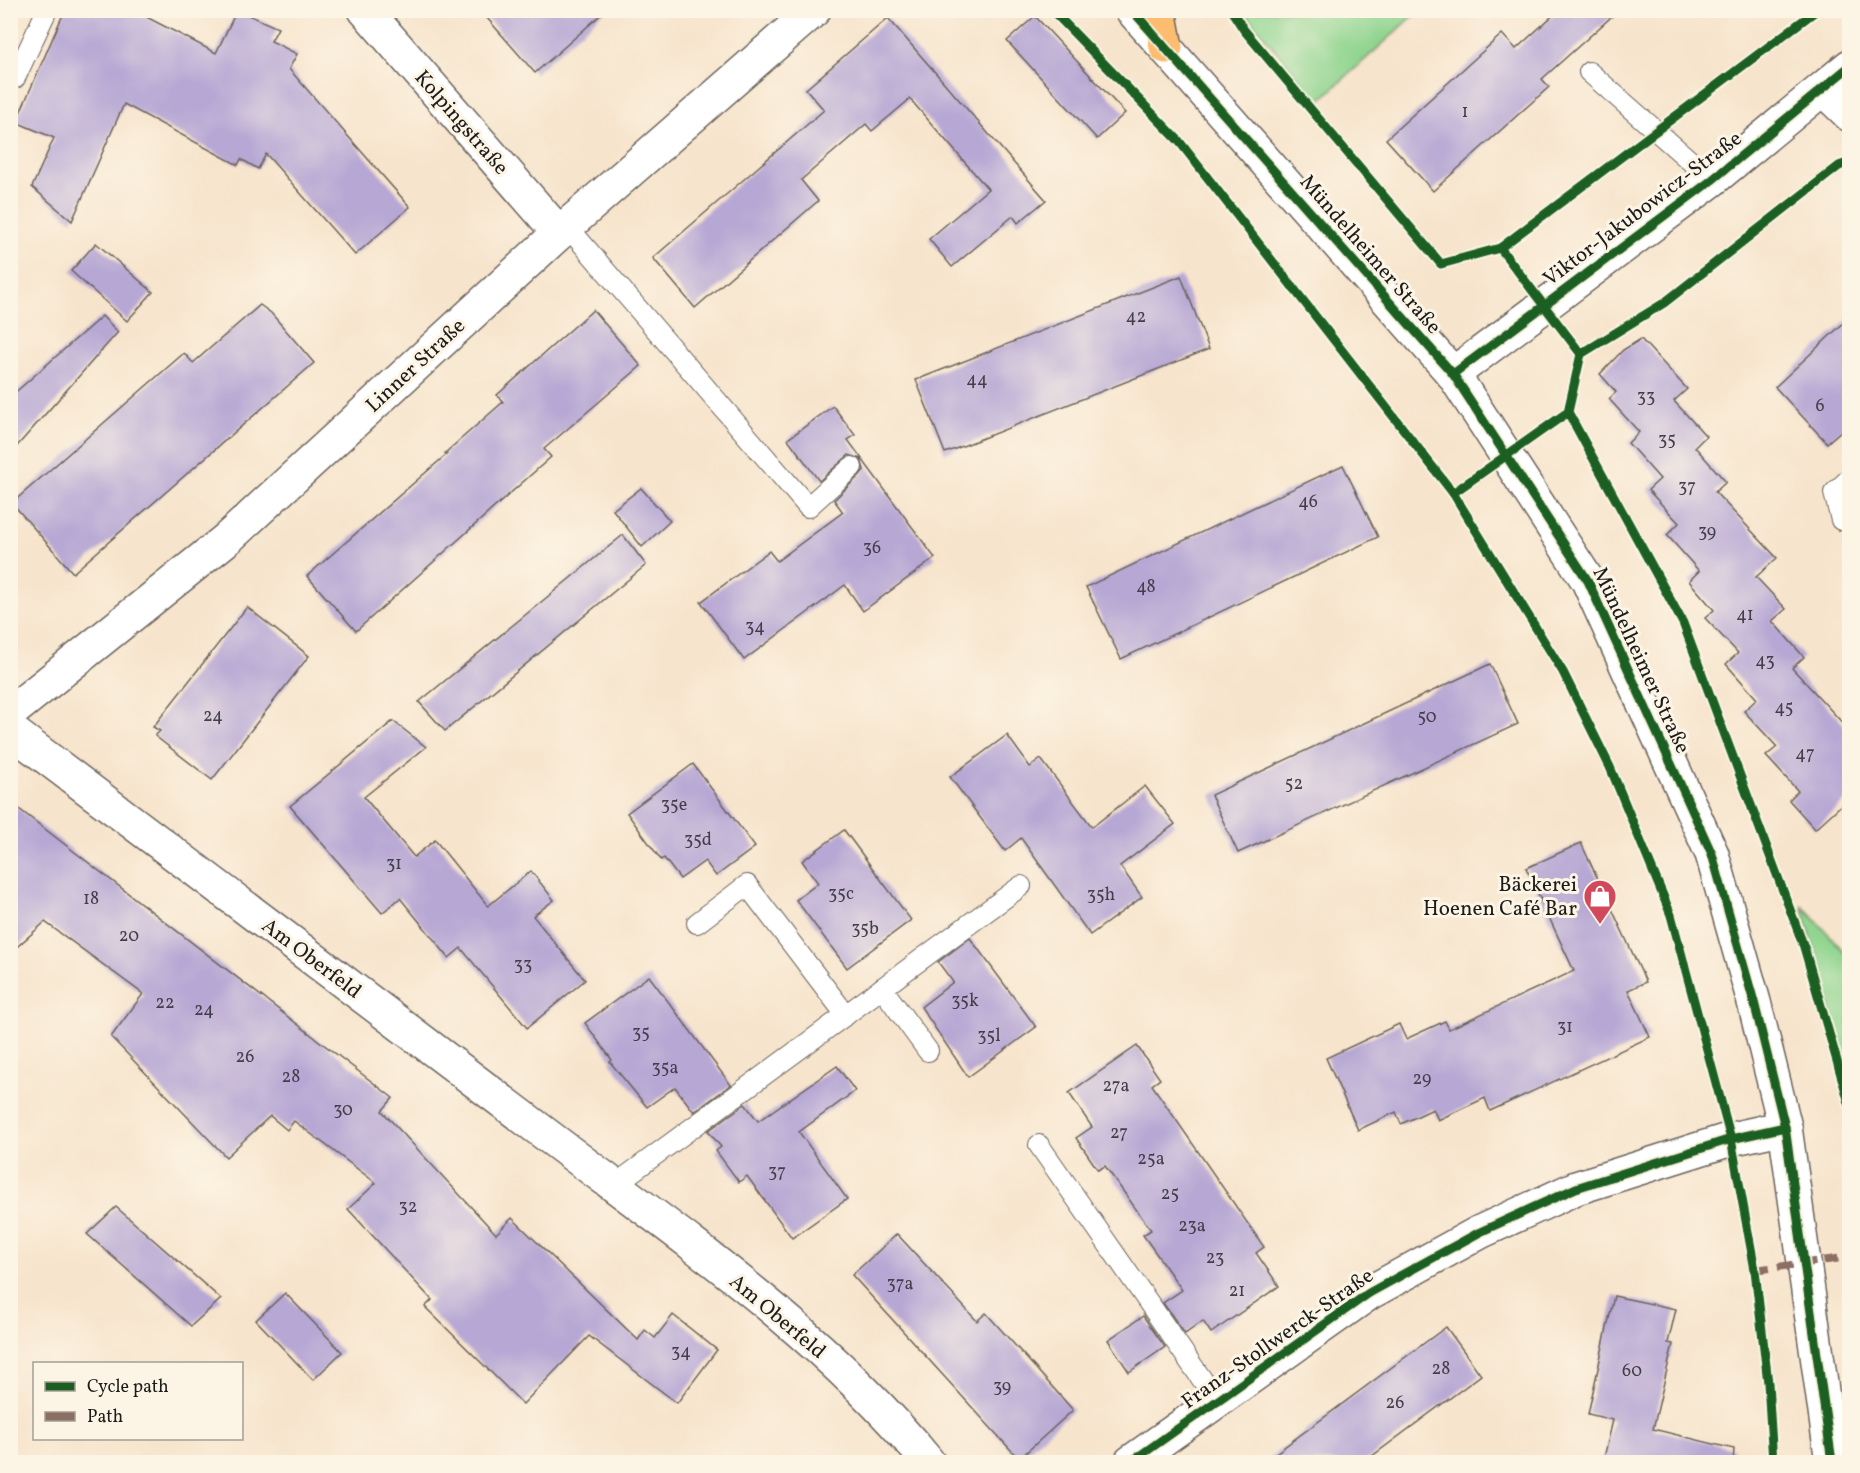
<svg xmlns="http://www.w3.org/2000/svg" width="1860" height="1473" font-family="Vollkorn,serif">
  <rect width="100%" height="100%" fill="#fcf5e5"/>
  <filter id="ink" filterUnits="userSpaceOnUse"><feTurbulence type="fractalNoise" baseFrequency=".0167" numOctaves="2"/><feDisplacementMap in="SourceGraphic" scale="12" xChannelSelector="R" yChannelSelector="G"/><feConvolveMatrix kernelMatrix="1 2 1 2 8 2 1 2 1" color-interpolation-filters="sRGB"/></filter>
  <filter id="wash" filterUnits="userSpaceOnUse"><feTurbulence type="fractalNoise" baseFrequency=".008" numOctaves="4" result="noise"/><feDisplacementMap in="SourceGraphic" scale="24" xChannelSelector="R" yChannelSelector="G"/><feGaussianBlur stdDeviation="1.35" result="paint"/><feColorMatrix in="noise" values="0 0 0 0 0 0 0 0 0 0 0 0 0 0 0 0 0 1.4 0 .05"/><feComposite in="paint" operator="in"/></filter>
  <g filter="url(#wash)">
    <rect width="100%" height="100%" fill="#f7e4cc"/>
    <g fill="#8fd48e" stroke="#567855" stroke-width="1.5">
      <polygon points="1243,11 1419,11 1318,102"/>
      <polygon points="1802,905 1849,957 1849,1079"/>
    </g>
    <g id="blocks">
      <g fill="#b7a7d4">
        <polygon points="65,10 133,10 216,53 237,10 278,28 271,41 297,54 289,69 410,207 355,255 266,154 258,169 241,159 238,165 124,104 72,221 32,187 54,138 16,122"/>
        <polygon points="480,10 606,10 535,73"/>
        <polygon points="1559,10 1619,10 1542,79 1549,87 1433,191 1386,139 1502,34 1516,49"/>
        <polygon points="1035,16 1125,113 1097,139 1007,41"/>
        <polygon points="888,18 1046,200 1018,223 1013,216 952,267 929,239 988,189 910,99 872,131 866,124 801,180 818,201 695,308 653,258 824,110 806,89"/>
        <polygon points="96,243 153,292 127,321 71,271"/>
        <polygon points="1181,276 1209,349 945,453 916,380"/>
        <polygon points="260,305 271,313 314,363 73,573 12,503 184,353 193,363"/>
        <polygon points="593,310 641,366 544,449 551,457 356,631 307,576 447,454 445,453 503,402 497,395"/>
        <polygon points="102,316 118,332 10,454 10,397"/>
        <polygon points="1850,317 1850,423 1827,443 1775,387"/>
        <polygon points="1641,339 1687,389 1674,401 1706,436 1695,447 1726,482 1715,492 1777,558 1756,577 1786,609 1772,621 1804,657 1792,668 1850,731 1850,797 1815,829 1789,800 1798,791 1766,756 1777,747 1744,711 1757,699 1726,664 1738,653 1705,618 1714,610 1689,581 1699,571 1667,535 1679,523 1648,490 1660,479 1628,443 1639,432 1609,399 1616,392 1600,374 1623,350"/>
        <polygon points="833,406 855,435 848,440 935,558 863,611 845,585 744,660 701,602 769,551 777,561 843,512 834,500 860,475 864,470 861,459 849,455 819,481 788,439"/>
        <polygon points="1343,465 1378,537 1121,659 1086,587"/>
        <polygon points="641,488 670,521 642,547 613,510"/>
        <polygon points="623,535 646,565 445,731 419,702"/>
        <polygon points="247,607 309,656 212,780 155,736 160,731 153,727"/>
        <polygon points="1490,664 1518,724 1238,853 1211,795"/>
        <polygon points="393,721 426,747 364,797 414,857 435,840 488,906 531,871 554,900 533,916 585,980 527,1028 461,948 449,958 400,898 382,913 290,806"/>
        <polygon points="1007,735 1030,767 1041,759 1092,827 1145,786 1175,824 1120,866 1142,897 1090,935 1021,838 1005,851 950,777"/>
        <polygon points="693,764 755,847 716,876 705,861 680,879 664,858 661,860 627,813"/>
        <polygon points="10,802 393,1098 382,1111 496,1234 512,1218 638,1340 645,1330 655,1338 673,1315 717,1350 677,1403 589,1336 523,1404 425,1307 432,1300 348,1209 376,1183 294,1121 287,1130 270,1116 226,1157 111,1037 143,994 45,922 10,953"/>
        <polygon points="844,830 911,920 847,968 796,900 818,883 802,861"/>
        <polygon points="1581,843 1646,982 1628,990 1650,1037 1490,1111 1485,1098 1438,1120 1433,1109 1401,1124 1396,1112 1358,1130 1326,1058 1399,1024 1406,1039 1445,1021 1449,1029 1574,971 1526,868"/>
        <polygon points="970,938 1036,1027 968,1077 921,1007 953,982 938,962"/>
        <polygon points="649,976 731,1085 694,1112 675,1087 647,1107 610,1062 612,1060 585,1023"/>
        <polygon points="1137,1046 1160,1079 1152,1085 1264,1247 1256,1253 1279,1286 1211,1333 1203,1321 1185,1334 1163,1303 1182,1290 1143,1235 1151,1230 1105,1166 1098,1170 1076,1138 1092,1127 1069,1093"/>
        <polygon points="837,1066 855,1091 799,1132 847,1199 792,1238 747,1176 739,1182 716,1151 721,1147 708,1131 745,1104 758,1121"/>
        <polygon points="116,1207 221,1299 191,1326 87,1234"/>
        <polygon points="897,1234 977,1321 986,1313 1073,1410 1019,1459 852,1275"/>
        <polygon points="285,1293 342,1352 313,1380 256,1320"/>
        <polygon points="1614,1296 1676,1309 1668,1343 1673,1344 1653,1429 1734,1449 1733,1462 1603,1462 1613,1420 1588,1414"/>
        <polygon points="1143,1316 1165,1347 1129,1372 1108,1340"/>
        <polygon points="1446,1327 1481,1375 1364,1462 1264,1462"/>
      </g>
    </g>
  </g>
  <g filter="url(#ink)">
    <use href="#blocks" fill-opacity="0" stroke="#69625a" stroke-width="1.5"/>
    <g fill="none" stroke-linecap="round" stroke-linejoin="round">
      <defs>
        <g id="service">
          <polyline points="1589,72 1712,180"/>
          <polyline points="15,78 47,10"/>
          <polyline points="567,226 808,507 852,467"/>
          <polyline points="1841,520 1834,493 1850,478"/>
          <polyline points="697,923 747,885 846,1015"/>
          <polyline points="882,988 928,1051"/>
          <polyline points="1039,1145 1217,1401"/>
          <polyline points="613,1186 1021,886"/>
        </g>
        <g id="minor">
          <polyline points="365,10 559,233"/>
          <polyline points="1824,90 1850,115"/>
          <polyline points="10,713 228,538 559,233 814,10"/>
          <path d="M10 730C190 865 369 1001 548 1136 679 1235 824 1334 928 1462"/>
          <polyline points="1131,1462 1369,1293 1480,1232 1576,1188 1731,1139 1785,1127"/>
        </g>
        <g id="tertiary">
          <polyline points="1132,10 1453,374 1588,581 1712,854 1754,1002 1785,1127 1832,1462"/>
          <polyline points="1453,374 1712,180 1850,66"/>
        </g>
        <polyline id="primary" points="1159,10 1166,47"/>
      </defs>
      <use href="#service" stroke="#69625a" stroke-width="22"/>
      <use href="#minor" stroke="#69625a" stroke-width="36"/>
      <use href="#tertiary" stroke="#69625a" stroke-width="36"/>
      <use href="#primary" stroke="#69625a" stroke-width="36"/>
      <use href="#service" stroke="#fff" stroke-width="20"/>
      <use href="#minor" stroke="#fff" stroke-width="33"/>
      <use href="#tertiary" stroke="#fff" stroke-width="33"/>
      <use href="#primary" stroke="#fcbd6f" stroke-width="33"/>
      <polyline stroke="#8d6e63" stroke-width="8" stroke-dasharray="15 8" stroke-linecap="butt" points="1755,1270 1850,1257"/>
      <defs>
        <g id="cycleway">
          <polyline points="1052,10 1179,141 1453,493 1563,672 1610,767 1671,915 1731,1139 1755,1270 1768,1383 1773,1462"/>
          <polyline points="1132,10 1453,374 1588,581 1712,854 1754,1002 1785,1127 1832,1462"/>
          <polyline points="1231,10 1244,30 1441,264 1500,248 1817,10"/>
          <polyline points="1850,162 1839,166 1664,303 1581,354 1568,412 1683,623 1804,947 1850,1106"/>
          <polyline points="1500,248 1581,354"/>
          <polyline points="1453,374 1712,180 1850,66"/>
          <polyline points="1453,493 1568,412"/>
          <polyline points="1131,1462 1369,1293 1480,1232 1576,1188 1731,1139 1785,1127"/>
        </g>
      </defs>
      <use href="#cycleway" stroke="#fcf5e5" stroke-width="13"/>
      <use href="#cycleway" stroke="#1b5e20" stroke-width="9"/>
    </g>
  </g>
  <defs>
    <symbol id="shop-pin" viewBox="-11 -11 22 30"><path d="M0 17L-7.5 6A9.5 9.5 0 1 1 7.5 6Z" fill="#d1495b" stroke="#fcf5e5"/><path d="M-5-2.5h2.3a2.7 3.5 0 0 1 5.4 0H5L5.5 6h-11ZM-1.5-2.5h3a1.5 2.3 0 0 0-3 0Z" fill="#fff"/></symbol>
  </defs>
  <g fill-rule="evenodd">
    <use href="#shop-pin" x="1581" y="877" width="38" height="52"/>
  </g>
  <g text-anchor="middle" stroke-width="6" stroke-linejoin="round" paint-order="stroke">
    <g font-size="18" fill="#433f4a">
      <text x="1465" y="117">1</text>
      <text x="1136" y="322">42</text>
      <text x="977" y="385">44</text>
      <text x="1646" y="402">33</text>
      <text x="1820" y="411">6</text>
      <text x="1667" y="445">35</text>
      <text x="1687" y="492">37</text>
      <text x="1308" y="507">46</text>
      <text x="1707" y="537">39</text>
      <text x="872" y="553">36</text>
      <text x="1146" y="592">48</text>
      <text x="1745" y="620">41</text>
      <text x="755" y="632">34</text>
      <text x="1765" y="666">43</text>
      <text x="1784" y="713">45</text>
      <text x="213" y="721">24</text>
      <text x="1427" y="722">50</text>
      <text x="1805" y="759">47</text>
      <text x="1294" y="789">52</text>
      <text x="674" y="810">35e</text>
      <text x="698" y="845">35d</text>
      <text x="394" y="869">31</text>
      <text x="841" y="899">35c</text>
      <text x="1101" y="900">35h</text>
      <text x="91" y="904">18</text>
      <text x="865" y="934">35b</text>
      <text x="129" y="941">20</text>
      <text x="523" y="970">33</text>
      <text x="965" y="1006">35k</text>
      <text x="165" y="1008">22</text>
      <text x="204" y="1015">24</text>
      <text x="1565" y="1032">31</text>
      <text x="641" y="1038">35</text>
      <text x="989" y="1041">35l</text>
      <text x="245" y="1062">26</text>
      <text x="665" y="1073">35a</text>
      <text x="291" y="1082">28</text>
      <text x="1422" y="1084">29</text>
      <text x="1116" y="1091">27a</text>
      <text x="343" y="1115">30</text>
      <text x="1119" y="1138">27</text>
      <text x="1151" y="1164">25a</text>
      <text x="777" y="1177">37</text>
      <text x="1170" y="1199">25</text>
      <text x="408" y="1212">32</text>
      <text x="1192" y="1231">23a</text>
      <text x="1215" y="1263">23</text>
      <text x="900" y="1289">37a</text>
      <text x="1237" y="1296">21</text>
      <text x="681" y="1357">34</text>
      <text x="1441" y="1374">28</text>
      <text x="1632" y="1376">60</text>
      <text x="1002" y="1392">39</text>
      <text x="1395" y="1408">26</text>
    </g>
    <g font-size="21" fill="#1c1c1c" stroke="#fcf5e5">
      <text transform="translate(462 122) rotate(49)" y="7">Kolpingstraße</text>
      <text transform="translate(1642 208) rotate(-37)" y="7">Viktor-Jakubowicz-Straße</text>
      <text transform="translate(1371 254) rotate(49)" y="7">Mündelheimer Straße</text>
      <text transform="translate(415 365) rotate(-43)" y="7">Linner Straße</text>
      <text transform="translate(1642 660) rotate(65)" y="7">Mündelheimer Straße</text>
      <text transform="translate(312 958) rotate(37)" y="7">Am Oberfeld</text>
      <text transform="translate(778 1316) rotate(40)" y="7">Am Oberfeld</text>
      <text transform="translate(1277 1338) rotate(-35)" y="7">Franz-Stollwerck-Straße</text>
    </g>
    <g font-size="21" fill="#1c1c1c" stroke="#fcf5e5" text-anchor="end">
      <text x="1577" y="891">Bäckerei<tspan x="1577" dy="24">Hoenen Café Bar</tspan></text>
    </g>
  </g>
  <rect width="1860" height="1473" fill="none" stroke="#fcf5e5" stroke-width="36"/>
  <rect x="33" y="1362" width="210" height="78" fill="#fcf5e5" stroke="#a29e95" stroke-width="1.5"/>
  <rect x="45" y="1382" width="30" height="9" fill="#1b5e20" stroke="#a29e95" stroke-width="1.5"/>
  <text x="87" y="1392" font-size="18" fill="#1c1c1c">Cycle path</text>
  <rect x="45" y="1412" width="30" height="9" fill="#8d6e63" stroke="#a29e95" stroke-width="1.5"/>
  <text x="87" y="1422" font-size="18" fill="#1c1c1c">Path</text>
</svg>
